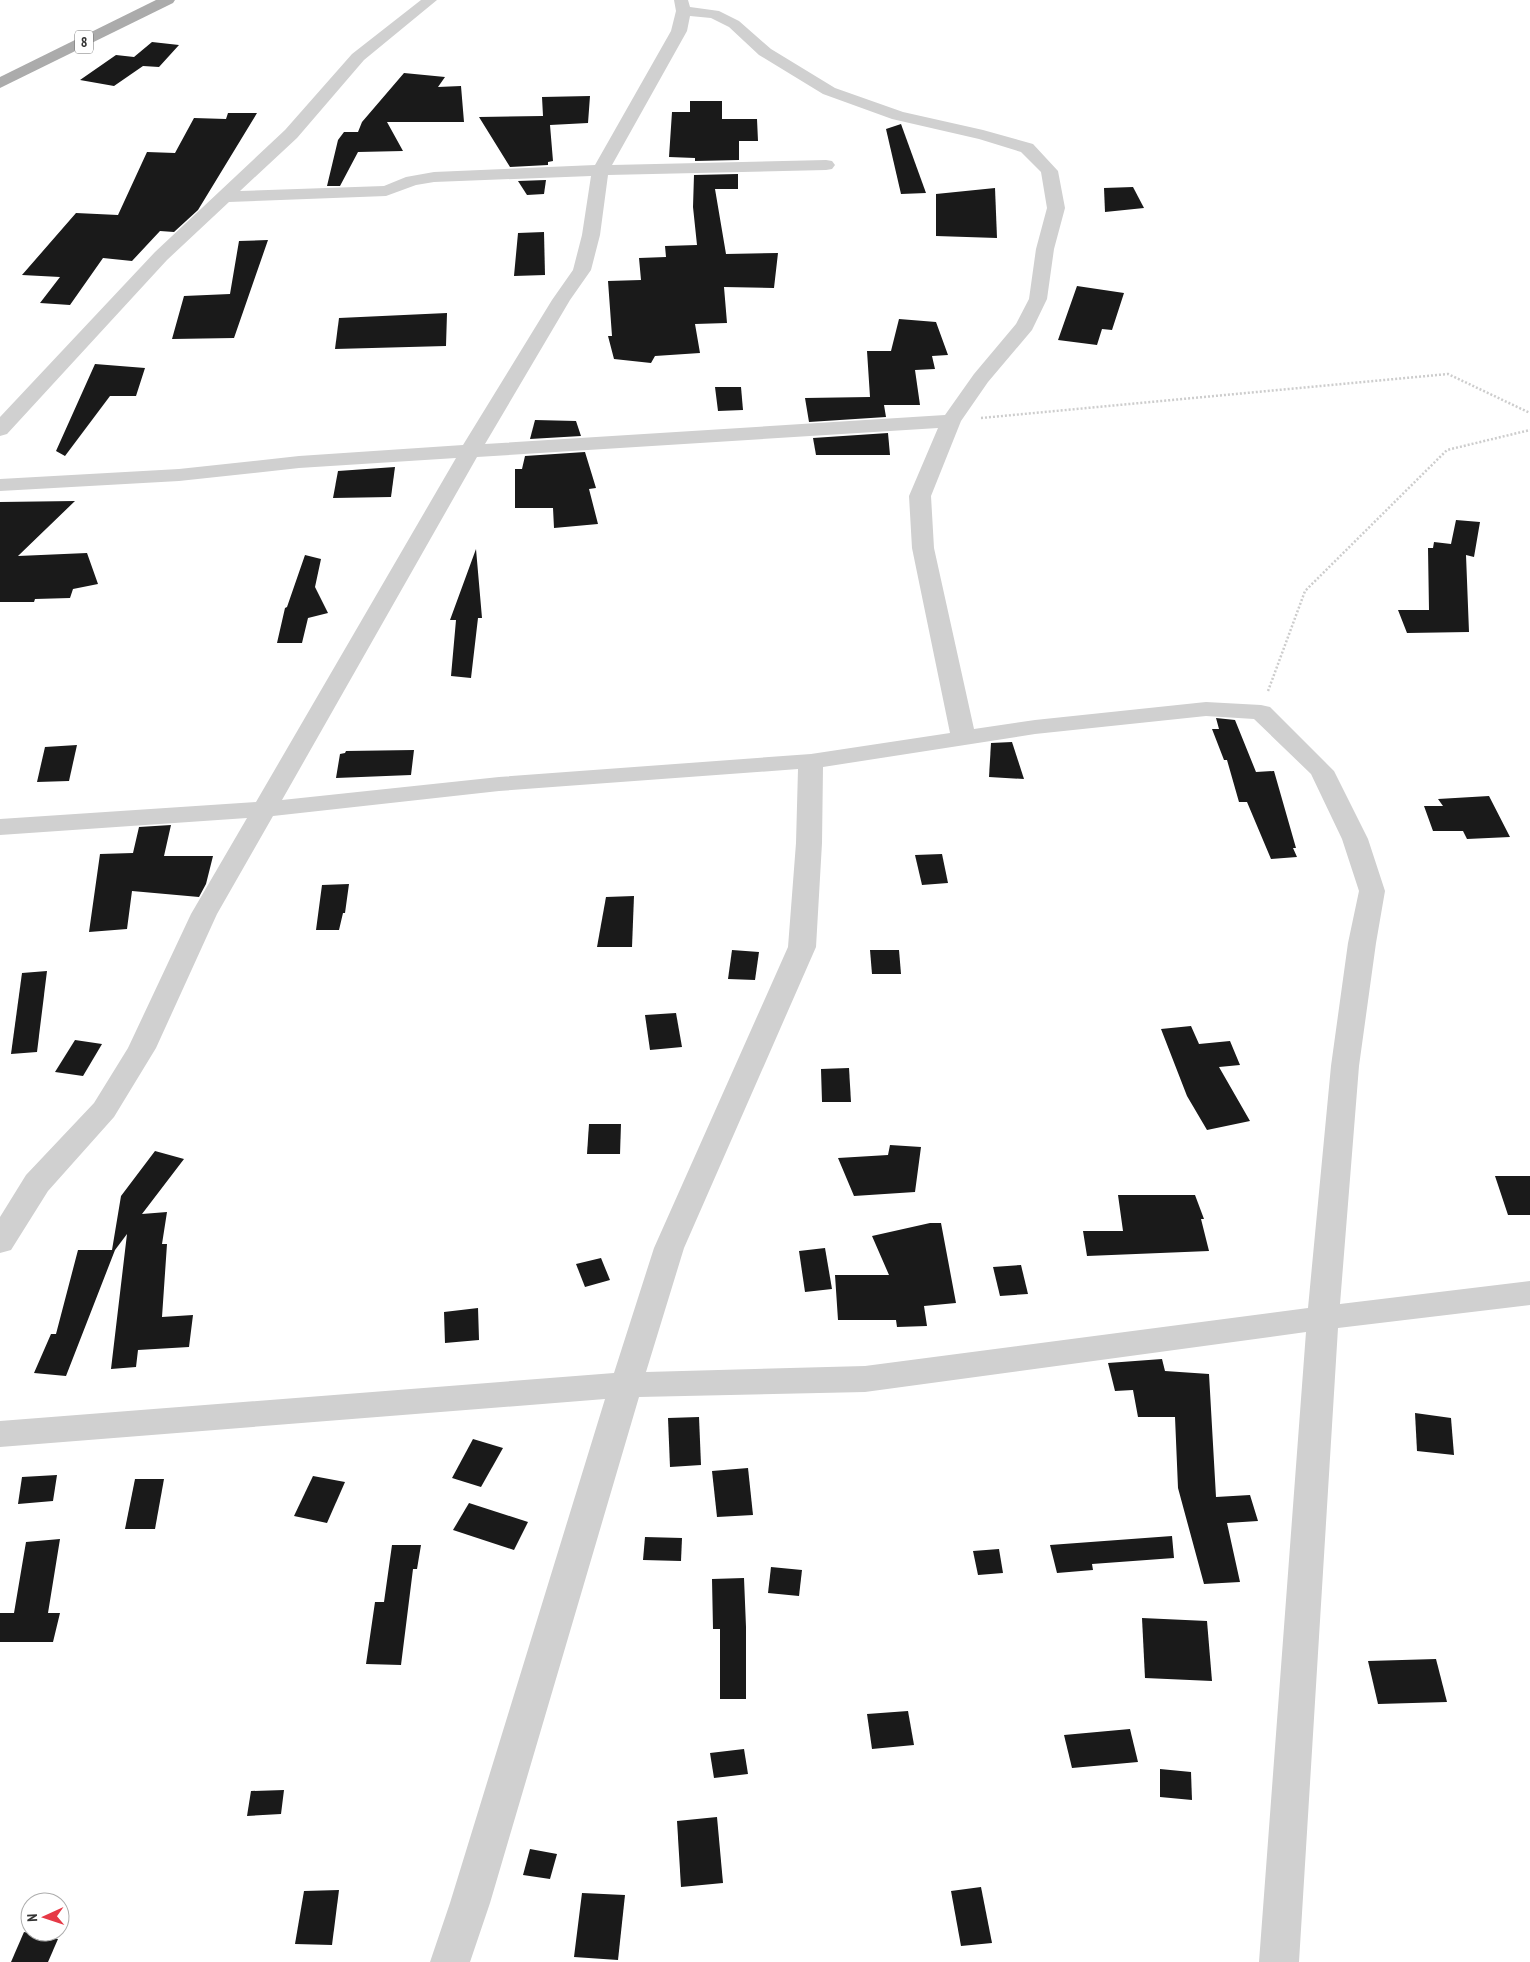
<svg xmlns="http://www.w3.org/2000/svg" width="1530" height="1962" font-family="'PT Sans Narrow',sans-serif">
  <rect width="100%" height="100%" fill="#fff"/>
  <g fill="#1a1a1a">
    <polygon points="152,42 179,45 159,67 143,66 114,86 80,80 116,55 134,57"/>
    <polygon points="404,73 445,77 438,87 461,86 464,122 387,122 403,151 358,152 340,186 327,186 338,140 344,132 358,132 362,122"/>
    <polygon points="590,96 588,123 550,125 553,161 548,162 548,165 510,167 479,117 543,116 542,97"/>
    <polygon points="690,101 722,101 722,119 757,119 758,141 739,141 739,160 695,161 695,158 669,157 672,112 690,112"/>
    <polygon points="228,113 257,113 198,210 174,232 160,231 132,261 103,258 70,305 40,303 60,277 22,275 76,213 118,215 147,152 175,153 194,118 226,119"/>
    <polygon points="901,124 926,193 901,194 886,129"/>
    <polygon points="738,174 738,189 715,189 726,254 778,253 774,288 724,287 727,323 695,324 700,353 655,356 651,363 614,359 608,336 612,336 608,281 641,280 639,258 666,257 665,246 697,245 693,207 694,175"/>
    <polygon points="546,180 544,194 527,195 518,181"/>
    <polygon points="1133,187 1144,208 1105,212 1104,188"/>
    <polygon points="995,188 997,238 936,236 936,194"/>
    <polygon points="544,232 545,275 514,276 518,233"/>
    <polygon points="268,240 234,338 172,339 184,296 230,294 239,241"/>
    <polygon points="1077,286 1124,293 1112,330 1102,329 1097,345 1058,340"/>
    <polygon points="447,313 446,346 335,349 339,318"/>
    <polygon points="899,319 936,322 948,355 932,356 935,369 915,370 920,405 884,405 886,417 809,422 805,398 870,397 867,351 891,351"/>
    <polygon points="95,364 145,368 136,396 110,396 65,456 56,451"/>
    <polygon points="715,387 741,387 743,410 718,411"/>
    <polygon points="535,420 576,421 581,436 530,439"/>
    <polygon points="888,433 890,455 816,455 813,438"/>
    <polygon points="585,452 596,488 589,489 598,524 554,528 553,508 515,508 515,469 522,469 525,456"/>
    <polygon points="395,467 391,497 333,498 338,471"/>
    <polygon points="75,501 18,556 87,553 98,584 73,589 70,598 35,599 34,602 0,602 0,502"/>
    <polygon points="1456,520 1480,522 1474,557 1466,555 1469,632 1407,633 1398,610 1429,610 1428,548 1433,548 1434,542 1451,544"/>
    <polygon points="476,549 482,618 478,618 471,678 451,676 456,620 450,620"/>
    <polygon points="305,555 321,559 315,587 328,613 308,618 302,643 277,643 285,608 287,607"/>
    <polygon points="1216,718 1235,720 1256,772 1274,771 1296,848 1293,848 1297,857 1271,859 1247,802 1239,802 1227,760 1224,760 1212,729 1219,729"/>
    <polygon points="1012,742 1024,779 989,777 991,743"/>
    <polygon points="77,745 69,781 37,782 45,747"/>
    <polygon points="414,750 411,775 336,778 340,754 345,753 346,751"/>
    <polygon points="1489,796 1510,837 1467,839 1463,831 1433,831 1424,806 1443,806 1438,799"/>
    <polygon points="171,825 164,856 213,856 206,884 199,897 132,891 127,929 89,932 100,854 133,853 139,827"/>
    <polygon points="942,854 948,883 922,885 915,855"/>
    <polygon points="349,884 345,913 343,913 339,930 316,930 322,885"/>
    <polygon points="634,896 632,947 597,947 606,897"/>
    <polygon points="732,950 759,952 755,980 728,979"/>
    <polygon points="870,950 899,950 901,974 872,974"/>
    <polygon points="47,971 37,1052 11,1054 22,973"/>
    <polygon points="676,1013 682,1047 650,1050 645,1015"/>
    <polygon points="1191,1026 1199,1044 1230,1041 1240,1065 1219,1067 1250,1121 1207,1130 1187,1096 1161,1029"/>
    <polygon points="75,1040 102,1044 83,1076 55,1072"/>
    <polygon points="849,1068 851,1102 822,1102 821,1069"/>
    <polygon points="589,1124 621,1124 620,1154 587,1154"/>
    <polygon points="890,1145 921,1147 915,1192 854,1196 838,1158 888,1155"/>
    <polygon points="155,1151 184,1159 142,1214 167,1212 162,1244 167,1244 162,1317 193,1315 189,1347 138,1350 136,1367 111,1369 127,1234 115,1250 66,1376 34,1373 51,1334 56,1334 78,1250 112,1250 121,1196"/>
    <polygon points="1495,1176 1530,1176 1530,1215 1508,1215"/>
    <polygon points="1118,1195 1195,1195 1204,1219 1201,1219 1209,1251 1087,1256 1083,1231 1123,1231"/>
    <polygon points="930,1223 941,1223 956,1303 924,1306 927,1326 897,1327 896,1320 838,1320 835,1275 889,1275 872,1236"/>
    <polygon points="825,1248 832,1289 805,1292 799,1251"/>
    <polygon points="601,1258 610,1280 585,1287 576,1264"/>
    <polygon points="1021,1265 1028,1294 1000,1296 993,1267"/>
    <polygon points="478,1308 479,1340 445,1343 444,1312"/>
    <polygon points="1162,1359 1165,1371 1209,1374 1216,1497 1250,1495 1258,1521 1227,1523 1240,1582 1204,1584 1178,1488 1175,1417 1138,1417 1133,1390 1115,1391 1108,1363"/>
    <polygon points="1415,1413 1451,1418 1454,1455 1417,1451"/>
    <polygon points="699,1417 701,1465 670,1467 668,1418"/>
    <polygon points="473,1439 503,1448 481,1487 452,1478"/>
    <polygon points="748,1468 753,1515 717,1517 712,1471"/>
    <polygon points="57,1475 53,1501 18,1504 22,1477"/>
    <polygon points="313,1476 345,1482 327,1523 294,1516"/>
    <polygon points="135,1479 164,1479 155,1529 125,1529"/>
    <polygon points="469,1503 528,1522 514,1550 453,1530"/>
    <polygon points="1172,1536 1174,1558 1092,1564 1093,1570 1057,1573 1050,1545"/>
    <polygon points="645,1537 682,1538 681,1561 643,1560"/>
    <polygon points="60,1539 48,1613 60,1613 53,1642 0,1642 0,1613 14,1613 26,1542"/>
    <polygon points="392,1545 421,1545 417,1569 413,1569 401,1665 366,1664 375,1602 384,1602"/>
    <polygon points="999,1549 1003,1573 978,1575 973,1551"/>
    <polygon points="771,1567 802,1570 799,1596 768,1593"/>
    <polygon points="744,1578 746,1627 746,1699 720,1699 720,1629 713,1629 712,1579"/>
    <polygon points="1142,1618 1207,1621 1212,1681 1145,1678"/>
    <polygon points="1436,1659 1447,1702 1378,1704 1368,1661"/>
    <polygon points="908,1711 914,1745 872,1749 867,1714"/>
    <polygon points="1130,1729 1138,1762 1072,1768 1064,1735"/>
    <polygon points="744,1749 748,1774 714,1778 710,1753"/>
    <polygon points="1160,1769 1191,1772 1192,1800 1160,1797"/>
    <polygon points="284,1790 281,1814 247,1816 251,1791"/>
    <polygon points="717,1817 723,1883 681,1887 677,1821"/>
    <polygon points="530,1849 557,1854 550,1879 523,1875"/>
    <polygon points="981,1887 992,1943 961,1946 951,1891"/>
    <polygon points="339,1890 332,1945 295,1944 304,1891"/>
    <polygon points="582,1893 625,1895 618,1960 574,1957"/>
    <polygon points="24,1932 58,1939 48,1962 11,1962"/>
  </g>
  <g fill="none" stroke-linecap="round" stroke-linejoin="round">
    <g stroke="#cdcdcd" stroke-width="2.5" stroke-dasharray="2 2" stroke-linecap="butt">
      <polyline points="981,418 1448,374 1530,413"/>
      <polyline points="1268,691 1305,591 1447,450 1530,430"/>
    </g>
    <path fill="#d0d0d0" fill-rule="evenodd" d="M421 0H437L364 60 297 138 240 191 384 186 406 177 434 172 595 165 671 31 676 11 674 0H688L690 7 719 11 739 21 771 49 835 88 903 112 983 130 1033 144 1058 171 1065 208 1054 249 1047 299 1032 330 988 382 961 421 931 496 934 548 974 729 1035 720 1206 702 1261 705 1270 707 1334 771 1368 839 1385 891 1376 943 1359 1066 1340 1304 1530 1281V1305L1338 1328 1299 1962H1259L1306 1332 865 1392 639 1397 490 1903 470 1962H430L450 1903 605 1399 0 1447V1421L614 1373 654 1248 788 947 796 843 798 769 499 791 273 816 217 914 156 1048 114 1117 48 1191 11 1250 0 1253V1217L26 1175 94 1103 128 1048 191 914 247 818 0 835V819L256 802 456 458 299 468 179 481 0 491V479L179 469 299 456 463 445 552 300 573 270 582 235 591 176 434 182 416 185 386 196 229 202 167 260 7 434 0 436V417L155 252 285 130 352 54ZM690 16 711 18 729 27 759 55 823 94 892 119 979 139 1021 152 1041 172 1047 208 1036 249 1029 299 1016 324 974 374 945 415 485 444 570 300 591 270 600 235 608 175 826 170 832 169 835 165 832 161 826 160 612 165 687 31ZM938 428 909 496 912 548 950 733 811 754 499 777 282 800 477 457ZM1206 716 1254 719 1311 774 1342 839 1359 891 1348 943 1331 1066 1308 1308 865 1366 646 1372 684 1248 816 947 822 843 823 767 1035 734Z"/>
    <polygon fill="#ababab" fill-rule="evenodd" points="156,0 175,0 173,3 0,88 0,77"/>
  </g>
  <g text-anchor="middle" stroke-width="5" stroke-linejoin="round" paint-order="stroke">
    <rect fill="#fff" stroke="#707070" stroke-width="1" x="75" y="30.5" width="18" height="23" rx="4"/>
    <g font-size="14" font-weight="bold" fill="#333">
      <text x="84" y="47">8</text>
    </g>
  </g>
  <g transform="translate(45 1917) rotate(267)"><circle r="24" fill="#ffffff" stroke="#adadad"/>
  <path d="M0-4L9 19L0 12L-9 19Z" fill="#e63946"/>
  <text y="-8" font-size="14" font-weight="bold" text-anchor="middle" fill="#333333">N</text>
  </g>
</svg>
